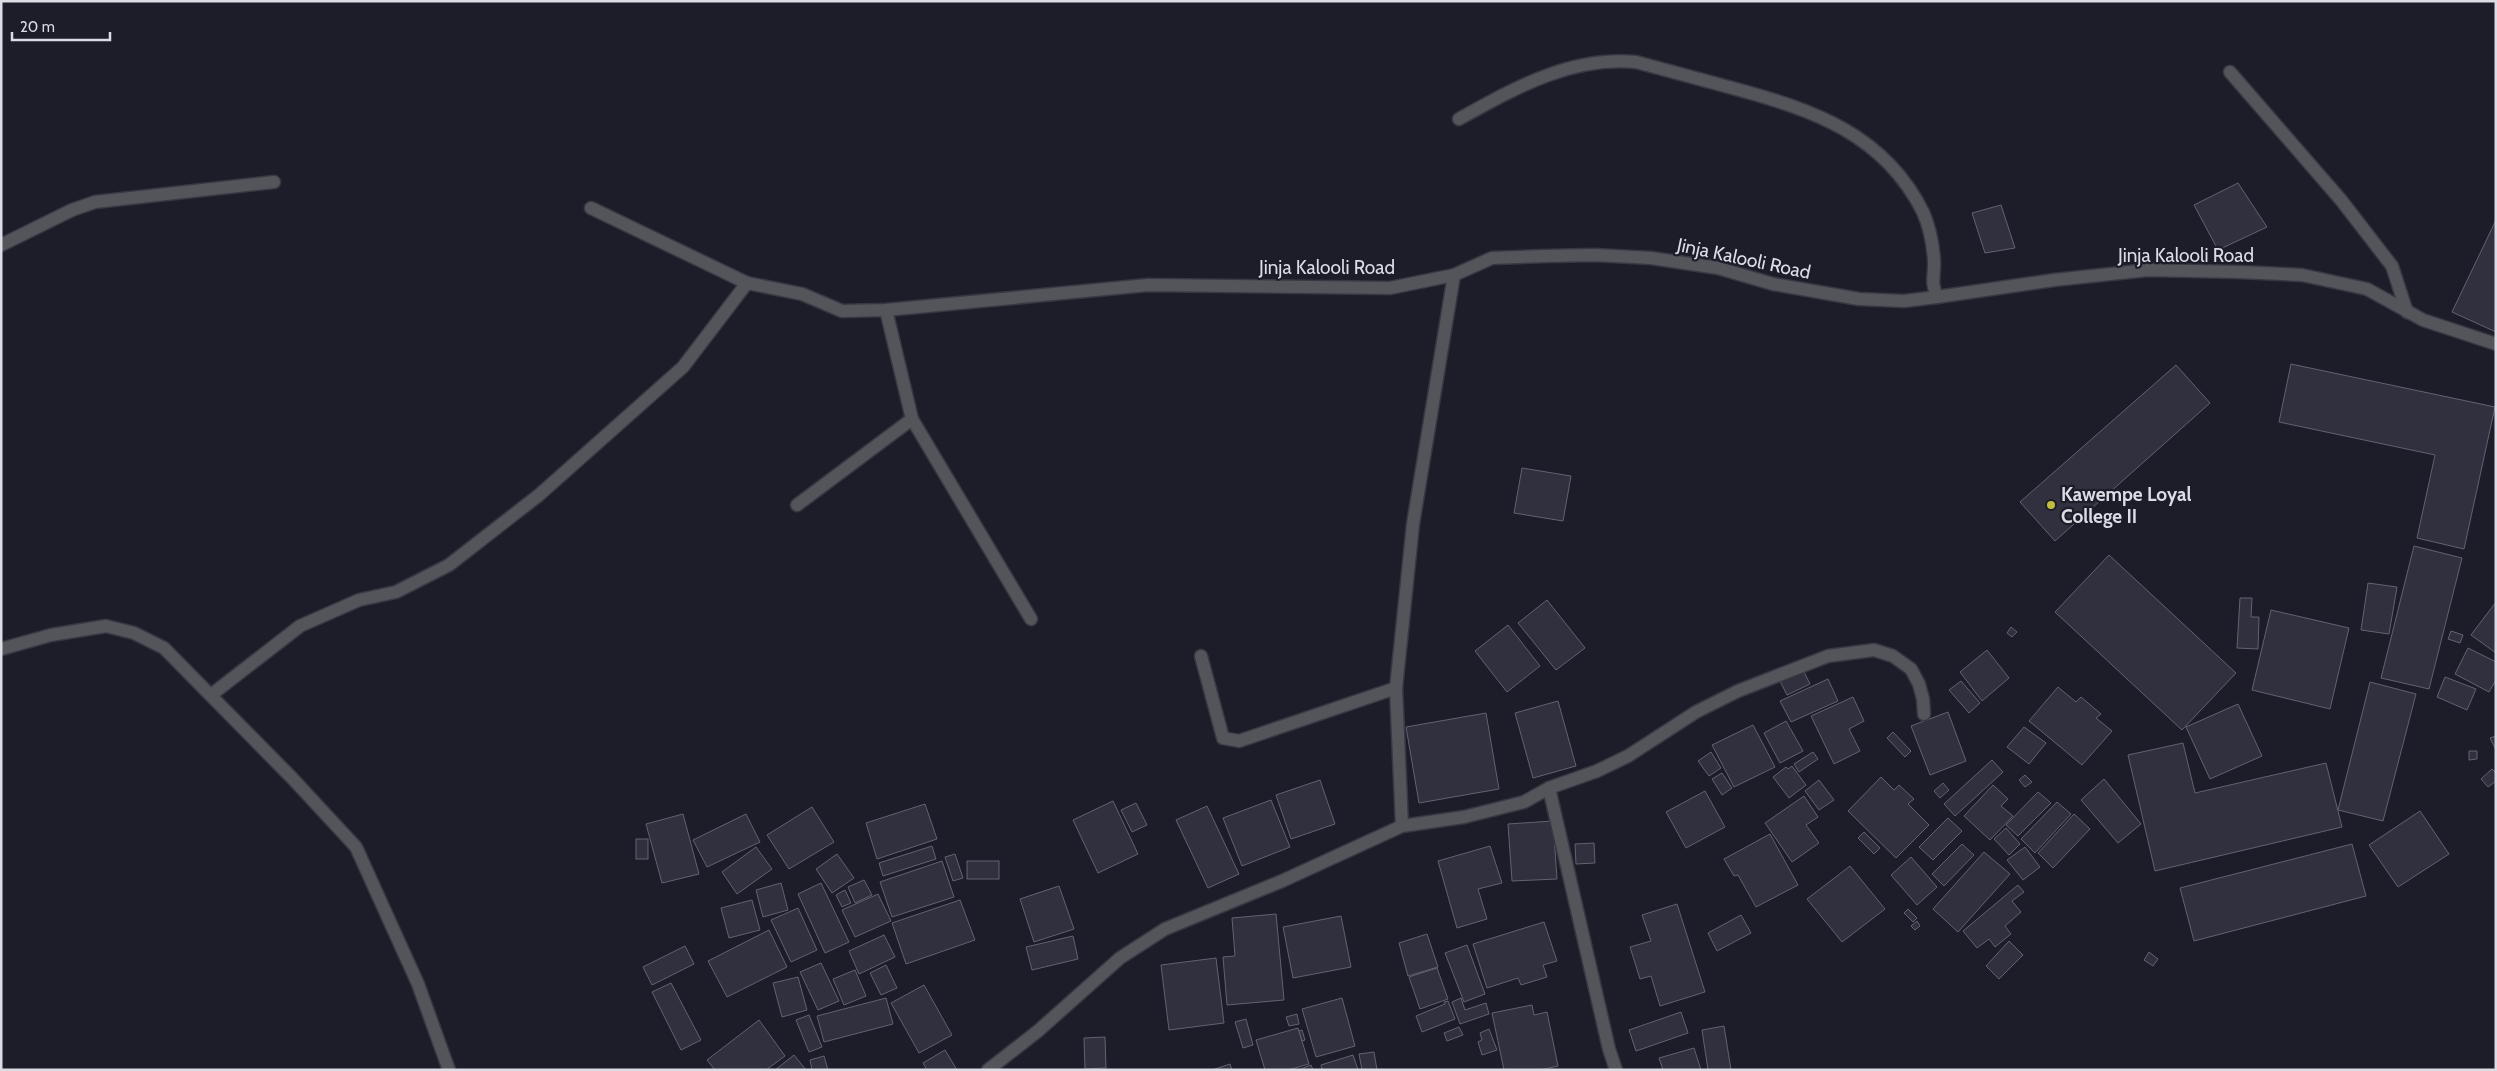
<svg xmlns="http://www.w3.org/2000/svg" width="2497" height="1071" font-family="Cabin,sans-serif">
  <rect width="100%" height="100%" fill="#1d1c29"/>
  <g fill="#31303e" stroke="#636272">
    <polygon points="2238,183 2267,227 2218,250 2194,205"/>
    <polygon points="2001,205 2015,248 1985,253 1972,213"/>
    <polygon points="2496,220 2496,332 2452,312"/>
    <polygon points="2291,364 2495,407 2464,549 2417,538 2435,455 2279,422"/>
    <polygon points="2176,365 2210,403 2055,541 2020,502"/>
    <polygon points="1522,468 1571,476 1563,521 1514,513"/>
    <polygon points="2414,546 2462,558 2429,689 2381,678"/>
    <polygon points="2109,555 2236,673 2182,730 2055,612"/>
    <polygon points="2368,583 2397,587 2389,634 2361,630"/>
    <polygon points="2240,598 2252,598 2251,617 2259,617 2258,649 2237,648"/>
    <polygon points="1547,600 1585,648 1556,670 1518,623"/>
    <polygon points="2496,602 2496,653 2471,635"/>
    <polygon points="2271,610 2349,628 2330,709 2252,690"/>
    <polygon points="1508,625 1540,666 1507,692 1475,651"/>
    <polygon points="2011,627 2017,632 2012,637 2007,633"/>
    <polygon points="2451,631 2463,635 2460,643 2448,639"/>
    <polygon points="2468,648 2496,662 2496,680 2489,692 2455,674"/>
    <polygon points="1987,650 2009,678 1982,701 1960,672"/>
    <polygon points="1802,668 1810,684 1787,695 1779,679"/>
    <polygon points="2445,677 2476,689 2467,710 2437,697"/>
    <polygon points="1828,679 1838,701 1791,722 1780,701"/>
    <polygon points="1961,681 1980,703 1969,713 1949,690"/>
    <polygon points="2370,682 2416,694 2383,821 2338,810"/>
    <polygon points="2058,687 2076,702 2081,697 2101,714 2096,718 2112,731 2082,765 2029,721"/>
    <polygon points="1853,697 1864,721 1849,729 1860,751 1834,764 1811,716"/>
    <polygon points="1558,701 1576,766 1533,778 1515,713"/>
    <polygon points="2238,704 2262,756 2210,779 2186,727"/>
    <polygon points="1948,712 1966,761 1930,775 1911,726"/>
    <polygon points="1486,713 1499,789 1419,803 1406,727"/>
    <polygon points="1786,721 1803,751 1780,763 1764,733"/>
    <polygon points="1753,725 1775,767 1734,787 1712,745"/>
    <polygon points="2024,727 2046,743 2029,764 2007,747"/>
    <polygon points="1893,732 1911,751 1905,757 1887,738"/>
    <polygon points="2496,736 2496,750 2490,738"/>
    <polygon points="2183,743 2195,793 2326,763 2342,827 2155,871 2128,755"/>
    <polygon points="2469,751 2477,751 2477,759 2469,760"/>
    <polygon points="1711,752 1721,768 1709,776 1698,761"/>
    <polygon points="1813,752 1818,759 1799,772 1794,764"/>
    <polygon points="1992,760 2003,772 1955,816 1944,804"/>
    <polygon points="1792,766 1806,785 1789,798 1773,777 1786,767 1788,769"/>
    <polygon points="2492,769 2496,773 2496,781 2488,787 2481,779"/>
    <polygon points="1722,773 1732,788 1722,795 1712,779"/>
    <polygon points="2025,775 2032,782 2025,787 2019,780"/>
    <polygon points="1881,777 1894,790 1899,785 1914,799 1908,804 1929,825 1896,858 1848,811"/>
    <polygon points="2104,779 2141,824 2118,843 2081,800"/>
    <polygon points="1320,780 1335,824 1291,839 1276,795"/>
    <polygon points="1819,780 1834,800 1819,810 1805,791"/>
    <polygon points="1943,783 1949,790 1940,798 1934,791"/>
    <polygon points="1993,785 2008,799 2001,806 2013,816 1990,840 1964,816"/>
    <polygon points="1705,791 1725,827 1686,848 1666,812"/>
    <polygon points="2038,792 2051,803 2018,836 2006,825"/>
    <polygon points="1804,796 1818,817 1806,825 1819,843 1792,862 1765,823"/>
    <polygon points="1271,800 1290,847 1242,866 1223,818"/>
    <polygon points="1113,801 1138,854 1098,873 1073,820"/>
    <polygon points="2057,802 2071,814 2035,853 2021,839"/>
    <polygon points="1136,803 1147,825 1132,832 1121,810"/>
    <polygon points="925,804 937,839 877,859 866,823"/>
    <polygon points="1207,806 1239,874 1208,888 1176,820"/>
    <polygon points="812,807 834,842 789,869 767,835"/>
    <polygon points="2420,811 2449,854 2398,887 2369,845"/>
    <polygon points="683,814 699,874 662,883 646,824"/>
    <polygon points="746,814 760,842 707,867 693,840"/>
    <polygon points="2074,814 2090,829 2053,868 2038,853"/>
    <polygon points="1948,818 1962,831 1933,860 1919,847"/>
    <polygon points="1553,821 1557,879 1512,881 1508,824"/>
    <polygon points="2006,828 2020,844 2009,855 1994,839"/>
    <polygon points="1864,832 1880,848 1874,854 1858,838"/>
    <polygon points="1770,834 1798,885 1756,907 1738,875 1734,876 1724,859"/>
    <rect x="636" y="839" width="12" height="20"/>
    <polygon points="1594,843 1595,863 1576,864 1575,844"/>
    <polygon points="1962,844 1974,855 1944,886 1932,874"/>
    <polygon points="2352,844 2366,896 2194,941 2180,888"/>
    <polygon points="932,846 936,859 883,876 879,863"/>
    <polygon points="1490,846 1502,883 1478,889 1487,919 1457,928 1438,861"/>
    <polygon points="756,847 772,869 737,894 722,872"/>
    <polygon points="2025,847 2040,867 2023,880 2007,860"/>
    <polygon points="1984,852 2010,874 1958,932 1933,909"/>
    <polygon points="837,854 854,878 832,893 816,869"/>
    <polygon points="955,854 963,878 953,881 945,857"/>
    <polygon points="1911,857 1937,887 1917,905 1891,875"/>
    <polygon points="942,861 954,897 892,917 880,882"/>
    <rect x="967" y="861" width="32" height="18"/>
    <polygon points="1850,866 1885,909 1842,942 1807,899"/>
    <polygon points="864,880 872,895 855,903 848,887"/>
    <polygon points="781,883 788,910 763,917 756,890"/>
    <polygon points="821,883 849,942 825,953 798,894"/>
    <polygon points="2018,885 2024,892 2012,901 2021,912 2005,926 2011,934 1995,947 1989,939 1977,948 1963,931"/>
    <polygon points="1059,886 1074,929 1034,942 1020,899"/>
    <polygon points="845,890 851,903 842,907 836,895"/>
    <polygon points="878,894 891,921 855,937 842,910"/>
    <polygon points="752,900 760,930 729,938 721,908"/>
    <polygon points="960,900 975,940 906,964 892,923"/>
    <polygon points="1677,904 1705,992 1660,1006 1651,976 1640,979 1630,947 1651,941 1642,915"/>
    <polygon points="798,908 817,950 791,962 771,920"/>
    <polygon points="1908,909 1917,918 1913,922 1904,913"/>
    <polygon points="1276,914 1284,1000 1227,1005 1223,957 1235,956 1232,918"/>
    <polygon points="1741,915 1751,933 1717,951 1708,933"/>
    <polygon points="1341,916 1351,967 1293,978 1283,927"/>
    <polygon points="1917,921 1920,926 1915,930 1911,926"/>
    <polygon points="1544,922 1557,961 1543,965 1547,977 1521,985 1518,978 1487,988 1473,944"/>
    <polygon points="769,930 787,967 727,997 708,961"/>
    <polygon points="1427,934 1438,967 1408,976 1399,943"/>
    <polygon points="884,935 895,957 859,974 849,951"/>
    <polygon points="1073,936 1078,959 1032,970 1026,947"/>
    <polygon points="2009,941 2023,955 1999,979 1986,966"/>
    <polygon points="1467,945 1485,994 1464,1002 1445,953"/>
    <polygon points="685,946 694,964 652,985 643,967"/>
    <polygon points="2149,952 2158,959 2153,966 2144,960"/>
    <polygon points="1216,958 1224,1023 1169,1030 1161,965"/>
    <polygon points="821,963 839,1001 818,1010 800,972"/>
    <polygon points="886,965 897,988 881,995 870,973"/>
    <polygon points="1437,968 1448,999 1420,1009 1409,977"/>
    <polygon points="855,970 866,996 844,1005 833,979"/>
    <polygon points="798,977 807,1010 782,1017 773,983"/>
    <polygon points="671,983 701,1040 681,1050 652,992"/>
    <polygon points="924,985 952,1035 919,1053 891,1003"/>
    <polygon points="886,998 893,1024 824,1042 817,1016"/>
    <polygon points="1342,998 1355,1046 1316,1057 1302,1009"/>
    <polygon points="1461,998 1465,1010 1486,1003 1489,1014 1460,1024 1452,1002"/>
    <polygon points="1448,1001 1455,1019 1422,1032 1416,1016 1445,1004 1444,1002"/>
    <polygon points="1532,1005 1534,1015 1547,1012 1558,1066 1540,1070 1504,1070 1492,1013"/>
    <polygon points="1681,1012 1688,1033 1636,1051 1629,1030"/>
    <polygon points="1297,1014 1299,1024 1289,1026 1286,1017"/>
    <polygon points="809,1015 822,1047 809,1052 796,1020"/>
    <polygon points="1246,1019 1253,1045 1243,1048 1235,1022"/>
    <polygon points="759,1020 785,1056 766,1070 715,1070 707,1060"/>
    <polygon points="1724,1026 1731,1070 1708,1070 1702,1030"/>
    <polygon points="1459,1027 1463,1035 1447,1041 1444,1033"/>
    <polygon points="1298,1028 1309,1064 1288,1070 1265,1070 1256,1040"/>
    <polygon points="1489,1029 1497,1050 1482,1055 1478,1042 1482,1040 1480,1033"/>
    <polygon points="1302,1030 1305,1040 1302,1041 1299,1031"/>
    <polygon points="1105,1037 1106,1068 1085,1069 1084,1038"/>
    <polygon points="1694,1048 1701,1070 1663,1070 1659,1058"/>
    <polygon points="945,1050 957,1070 927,1070 923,1063"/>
    <polygon points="1374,1052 1377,1070 1362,1070 1359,1054"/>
    <polygon points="794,1055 806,1070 775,1070"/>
    <polygon points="1353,1055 1358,1070 1322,1070 1321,1065"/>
    <polygon points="824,1056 828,1070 812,1070 810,1060"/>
    <polygon points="1230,1064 1232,1070 1212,1070"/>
    <polygon points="1311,1065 1313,1070 1298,1070"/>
  </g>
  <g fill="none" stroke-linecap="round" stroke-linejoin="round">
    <defs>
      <g id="minor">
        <polyline points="2230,72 2341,200 2392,266 2407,312"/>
        <path d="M1459 119C1515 88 1570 56 1636 62 1670 71 1703 80 1736 89 1813 110 1884 134 1923 212 1929 226 1933 245 1934 260 1935 277 1930 280 1937 297"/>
        <polyline points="591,208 747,283"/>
        <polyline points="1,245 72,210 95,202 274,182"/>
        <polyline points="912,419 1031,619"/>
        <polyline points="797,505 912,419 886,310"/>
        <polyline points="1,649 51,635 106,626 134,633 164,648 293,779 356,847 418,984 449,1070"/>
        <polyline points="1201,656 1223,738 1239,741 1396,688"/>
        <polyline points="211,695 300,626 359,600 396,592 449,565 539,495 683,367 747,283 802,294 842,311 886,310 1148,285 1390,288 1454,275 1492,258 1546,256 1595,255 1651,258 1718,268 1773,284 1859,299 1904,301 1937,297 2054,280 2148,270 2239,272 2302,275 2367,289 2423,320 2496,344"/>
        <polyline points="1549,788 1609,1049 1616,1070"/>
        <polyline points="1402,826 1396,688 1413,524 1454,275"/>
        <polyline points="988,1070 1038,1031 1120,958 1165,929 1282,881 1402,826 1464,817 1524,802 1549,788 1597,771 1628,756 1696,712 1738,691 1828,656 1874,650 1893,656 1911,669 1919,684 1923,699 1924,714"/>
      </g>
    </defs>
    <use href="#minor" stroke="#383743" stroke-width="15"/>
    <use href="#minor" stroke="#54545b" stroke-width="12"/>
  </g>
  <circle fill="#c0be40" stroke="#1d1c29" stroke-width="2" cx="2051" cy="505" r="5"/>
  <g text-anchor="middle" stroke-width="4.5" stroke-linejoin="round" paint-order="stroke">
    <g font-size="19" fill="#dcdce5" stroke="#1d1c29">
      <text x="2186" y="262">Jinja Kalooli Road</text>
      <text transform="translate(1744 258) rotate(12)" y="7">Jinja Kalooli Road</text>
      <text x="1327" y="274">Jinja Kalooli Road</text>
    </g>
    <g font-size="19" font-weight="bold" fill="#dcdce5" stroke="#1d1c29" text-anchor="start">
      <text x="2061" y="501">Kawempe Loyal<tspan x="2061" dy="22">College II</tspan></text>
    </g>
  </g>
  <rect width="2497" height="1071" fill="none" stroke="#dcdce5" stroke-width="5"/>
  <path d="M12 32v8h98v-8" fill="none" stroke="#dcdce5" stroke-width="2.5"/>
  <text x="20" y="32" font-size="15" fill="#dcdce5" stroke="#1d1c29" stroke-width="4" paint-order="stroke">20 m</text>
</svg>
